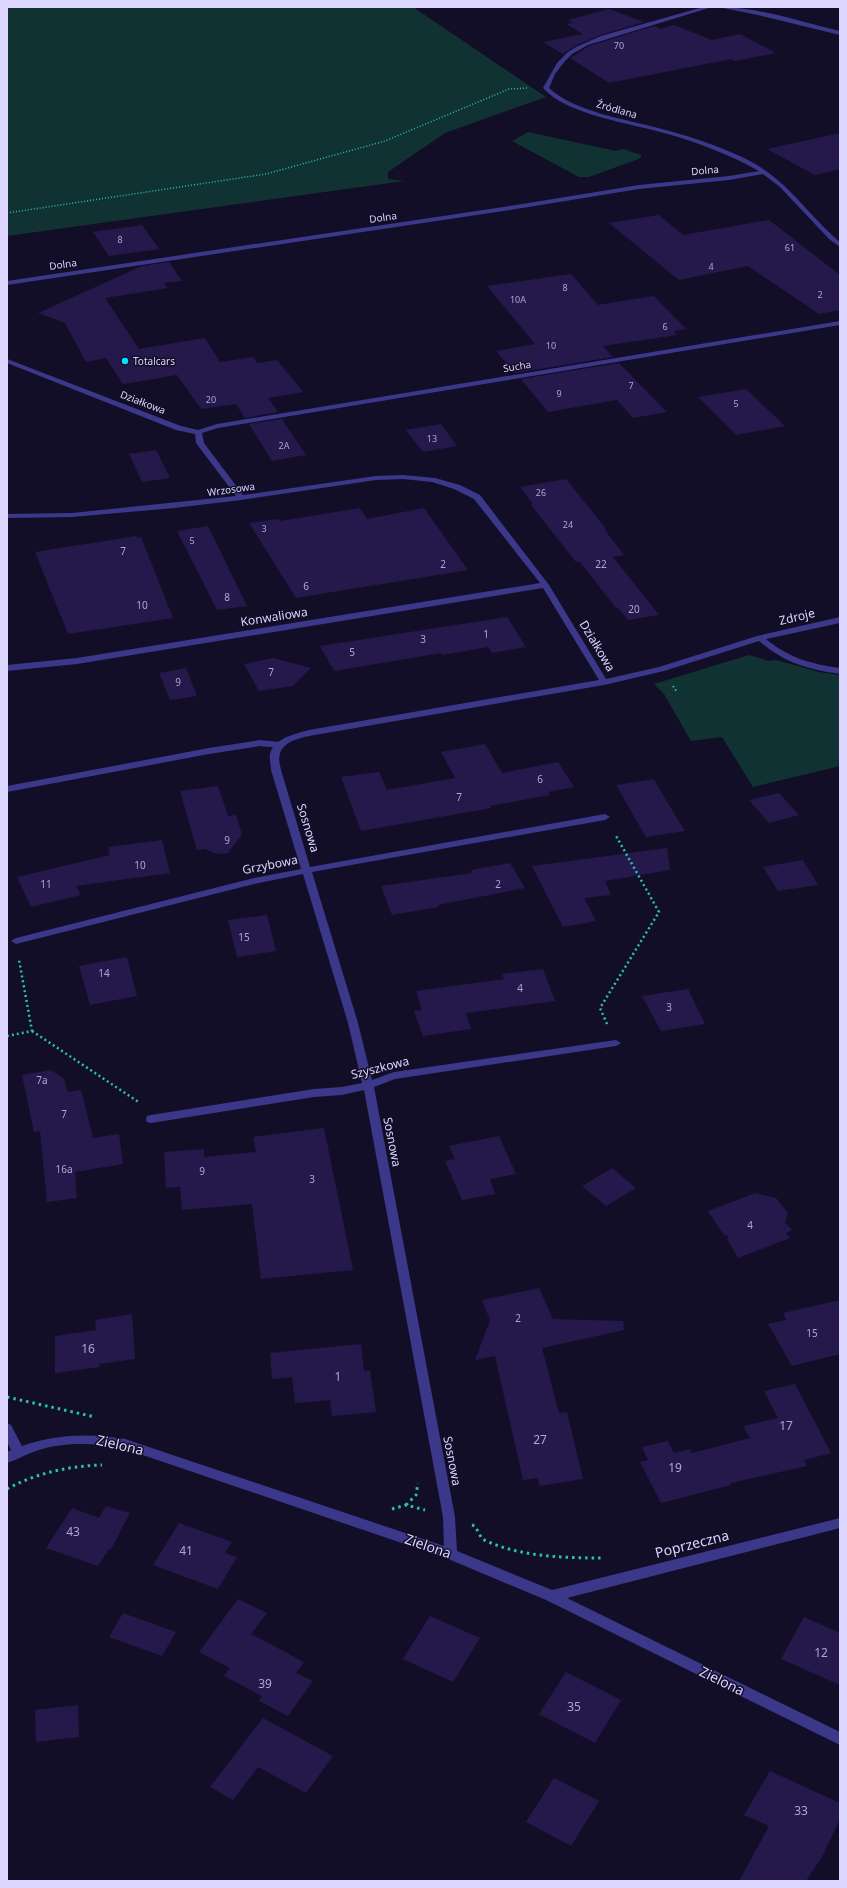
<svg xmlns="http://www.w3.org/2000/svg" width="847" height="1888" font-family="'Noto Sans',sans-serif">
  <rect width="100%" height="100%" fill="#130e28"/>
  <g fill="#113232">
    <polygon points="7,7 413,7 546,97 445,133 388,172 388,179 404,181 7,236"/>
    <polygon points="528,132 616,151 623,149 641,155 641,158 589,177 579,177 512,141"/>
    <polygon points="749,655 769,661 776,660 819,672 840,675 840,766 753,787 722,737 691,741 664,694 654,684"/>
  </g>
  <g fill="#24194a">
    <polygon points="609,9 644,22 600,35 575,46 563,54 543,42 583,34 566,24 573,23 568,20"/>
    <polygon points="674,25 712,40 740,34 776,53 735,61 731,59 609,83 570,58 589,46 654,26 661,29"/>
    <polygon points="840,133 840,169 815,175 767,149"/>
    <polygon points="659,215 683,235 769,220 840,275 840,310 819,314 748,266 679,280 609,223"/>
    <polygon points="142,225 159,249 109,256 93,232"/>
    <polygon points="169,262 182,281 164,283 168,288 105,298 139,349 205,338 220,362 253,357 257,363 277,360 303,392 268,398 278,412 245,418 236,404 201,409 177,375 123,384 106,358 86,362 65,323 38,313 142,266"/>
    <polygon points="571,274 598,305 654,296 686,329 674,331 677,335 603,346 613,357 515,373 496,351 535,344 487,286"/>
    <polygon points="619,363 667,412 633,418 617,400 548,412 521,379"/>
    <polygon points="746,389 785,426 736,435 698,397"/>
    <polygon points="282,419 306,455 272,461 249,424"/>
    <polygon points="441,424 457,446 423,452 406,430"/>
    <polygon points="156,450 170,478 142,482 129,454"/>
    <polygon points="566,479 606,529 604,529 624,555 613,557 659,615 628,620 618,608 616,608 580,562 576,562 531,505 533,504 520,487"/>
    <polygon points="360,508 367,519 424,508 468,570 296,598 249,523 278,519 280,521"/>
    <polygon points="208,526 247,606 217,610 177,531"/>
    <polygon points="136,536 137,538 141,537 173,618 68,634 35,552"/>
    <polygon points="507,617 526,647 492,653 488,647 442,655 441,653 334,671 320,646"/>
    <polygon points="273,658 311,668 293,686 259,691 244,664"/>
    <polygon points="186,668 197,696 170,700 159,673"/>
    <polygon points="485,744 502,773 558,762 574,787 548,792 550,795 490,806 491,808 361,831 341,777 379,772 387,790 455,778 441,752"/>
    <polygon points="654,779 669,805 685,831 646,837 616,785"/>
    <polygon points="218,786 228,816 236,815 242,834 228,853 217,854 205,849 197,850 180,791"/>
    <polygon points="779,793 799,815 769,823 749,800"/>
    <polygon points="162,840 170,873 76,886 81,895 31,907 17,877 110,855 108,847"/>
    <polygon points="667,848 670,870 605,881 611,895 584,898 596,921 563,927 532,866"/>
    <polygon points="803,860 818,885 778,891 763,867"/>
    <polygon points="510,863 525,888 438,905 439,907 392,915 381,886 472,873 471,870"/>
    <polygon points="267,915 276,951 237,957 228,920"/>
    <polygon points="127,957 137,996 90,1005 79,966"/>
    <polygon points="543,969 555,1001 466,1013 471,1029 423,1036 414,1011 422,1010 416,991 504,979 502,974"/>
    <polygon points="688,989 705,1024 661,1031 642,996"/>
    <polygon points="51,1070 64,1079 68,1092 81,1090 93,1138 119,1134 123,1164 75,1172 77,1198 47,1202 40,1131 34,1132 22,1075"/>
    <polygon points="324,1128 353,1270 261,1279 252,1204 182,1210 180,1187 166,1188 164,1152 204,1149 204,1157 256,1152 253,1137"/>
    <polygon points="499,1136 516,1174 490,1179 495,1194 462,1200 445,1161 455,1159 449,1146"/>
    <polygon points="612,1168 636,1188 606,1206 582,1186"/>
    <polygon points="755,1193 776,1198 788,1213 785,1222 792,1230 786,1233 790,1238 738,1258 727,1239 729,1236 724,1235 708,1211"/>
    <polygon points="539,1288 553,1319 623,1321 624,1330 542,1348 559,1413 567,1412 583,1479 539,1486 538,1478 523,1480 495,1356 475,1360 490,1320 482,1300"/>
    <polygon points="840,1300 840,1354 792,1366 768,1324 786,1320 783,1313"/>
    <polygon points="132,1314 135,1359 99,1364 100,1367 55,1373 55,1336 96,1330 95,1320"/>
    <polygon points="361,1344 364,1371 370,1370 376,1412 332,1416 330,1400 295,1403 292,1377 272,1379 270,1353"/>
    <polygon points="795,1384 831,1453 804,1460 807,1466 731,1483 731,1485 661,1503 640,1462 648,1460 642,1447 668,1441 674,1453 690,1449 692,1453 750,1438 743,1426 778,1418 764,1391"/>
    <polygon points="106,1506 130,1513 111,1549 109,1549 98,1566 46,1548 72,1508 99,1518"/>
    <polygon points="179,1523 232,1542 225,1553 237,1557 218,1589 153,1565"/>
    <polygon points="238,1599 267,1613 251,1634 304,1662 296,1673 313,1681 288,1716 259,1701 262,1696 224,1676 230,1668 199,1652"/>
    <polygon points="123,1613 176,1632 162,1656 109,1637"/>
    <polygon points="430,1616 480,1638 453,1682 403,1659"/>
    <polygon points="804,1617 840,1633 840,1685 781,1659"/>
    <polygon points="566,1672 621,1700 595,1743 539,1714"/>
    <polygon points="78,1705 79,1737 36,1742 35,1710"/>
    <polygon points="263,1718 333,1756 306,1793 258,1767 233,1800 210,1787"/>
    <polygon points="770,1771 840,1803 840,1819 823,1855 806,1881 739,1881 769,1826 744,1815"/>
    <polygon points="554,1778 599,1801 571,1846 526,1822"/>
  </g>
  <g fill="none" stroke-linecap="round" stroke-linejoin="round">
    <polyline stroke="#29c0b8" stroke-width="1.5" stroke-dasharray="1 2" stroke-linecap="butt" points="7,213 266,174 385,141 509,89 527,88"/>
    <polyline stroke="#29c0b8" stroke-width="2" stroke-dasharray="1.5 2.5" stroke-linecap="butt" points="673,686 677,692"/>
    <g stroke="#29c0b8" stroke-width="2.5" stroke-dasharray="2 3" stroke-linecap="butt">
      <polyline points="607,1024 600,1008 659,912 615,834"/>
      <polyline points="32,1031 140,1103"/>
      <polyline points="7,1036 32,1031 19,960"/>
    </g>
    <g stroke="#29c0b8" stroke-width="3" stroke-dasharray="2.5 4" stroke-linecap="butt">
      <polyline points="7,1397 95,1417"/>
      <path d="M7 1489C36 1473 69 1466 102 1465"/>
      <polyline points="406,1505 416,1495 418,1483"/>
      <polyline points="392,1509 406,1505 425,1510"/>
      <path d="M472 1525 475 1526 482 1539C519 1557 563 1558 604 1558"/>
    </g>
    <polygon fill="#3b3789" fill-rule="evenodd" points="260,740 280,742 285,745 280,748 260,746 209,754 7,792 7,786 209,748"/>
    <g fill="#3b3789" fill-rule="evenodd">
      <path d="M703 7H712L588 45 572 54 565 61 555 74 549 88C576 113 627 119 662 129 689 136 716 145 742 157 787 178 804 211 840 242V247L829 239 780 187 763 174 729 180 639 189 510 210 7 285V281L510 206 639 185 729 176 759 171C731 155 699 143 668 134 634 124 566 115 543 88L557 63 568 52 576 47 601 36Z"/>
      <path d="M718 7C759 7 801 22 840 31V35L758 15Z"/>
      <path d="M840 321V325L218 428 202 433 204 443 243 495 376 476 403 475 435 478 460 485 480 495 549 585 606 679 659 667 757 636 840 617V623L766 639C789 658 811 664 840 668V674C807 669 785 663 759 641L664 671 604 685 309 736C299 738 283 742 280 754 278 759 280 765 281 770L310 867 605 814 610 817 605 820 312 872 358 1023 372 1080 394 1072 616 1040 621 1043 616 1046 395 1079 374 1087 455 1517 457 1551 552 1590 840 1518V1528L567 1598 840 1732V1745L546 1600 446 1558 125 1449C95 1443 65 1441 36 1451 26 1454 17 1460 7 1463V1452L11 1450 7 1442V1423L11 1425 22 1446C56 1434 89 1433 125 1439L444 1546 443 1517 364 1090 342 1095 314 1097 151 1123 147 1122 146 1119 147 1116 151 1115 314 1089 342 1087 362 1083 348 1023 303 874 254 884 16 944 11 941 16 938 254 878 301 869 271 770C271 765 269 759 270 754 274 738 295 734 309 730L599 680 543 588 77 664 7 671V665L77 658 540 583 474 499 454 489 432 482 403 479 376 480 241 500 174 508 72 517 7 518V514L72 513 236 496 196 443 195 434 176 430 7 363V359L181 426 198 430 217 424Z"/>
    </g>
  </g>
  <circle fill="#01e2ff" stroke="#130e28" stroke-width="1.5" cx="125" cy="361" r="4"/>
  <g text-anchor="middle" stroke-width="3" stroke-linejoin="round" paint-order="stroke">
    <g font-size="9" fill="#ada6d2">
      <text x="619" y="49">70</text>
      <text x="120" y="243">8</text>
      <text x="790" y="251">61</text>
      <text x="711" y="270">4</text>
      <text x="565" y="291">8</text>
      <text x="820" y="298">2</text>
      <text x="518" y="303">10A</text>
      <text x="665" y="330">6</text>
      <text x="551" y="349">10</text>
      <text x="631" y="389">7</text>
      <text x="559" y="397">9</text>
      <text x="211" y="403">20</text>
      <text x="736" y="407">5</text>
      <text x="432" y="442">13</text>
      <text x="284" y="449">2A</text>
      <text x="541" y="496">26</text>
      <text x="568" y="528">24</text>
      <text x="264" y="532">3</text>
      <text x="192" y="544">5</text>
    </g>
    <g font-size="10" fill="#dbd5ff" stroke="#130e28">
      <text transform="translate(617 109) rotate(16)" y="4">Źródlana</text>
      <text transform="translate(705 170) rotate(-5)" y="4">Dolna</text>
      <text transform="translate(383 217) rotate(-8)" y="4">Dolna</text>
      <text transform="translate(63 264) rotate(-8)" y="4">Dolna</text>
      <text transform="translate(517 366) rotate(-9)" y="4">Sucha</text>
      <text transform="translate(143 402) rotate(21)" y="4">Działkowa</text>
      <text transform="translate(231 489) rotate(-8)" y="4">Wrzosowa</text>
    </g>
    <g font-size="10" fill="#dbd5ff" stroke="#130e28" text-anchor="start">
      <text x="133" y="365">Totalcars</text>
    </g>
    <g font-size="10" fill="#ada6d2">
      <text x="123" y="555">7</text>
      <text x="443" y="568">2</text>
      <text x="601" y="568">22</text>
      <text x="306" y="590">6</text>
      <text x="227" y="601">8</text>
      <text x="142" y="609">10</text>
      <text x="634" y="613">20</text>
      <text x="486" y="638">1</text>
      <text x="423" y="643">3</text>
      <text x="352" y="656">5</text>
      <text x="271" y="676">7</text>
      <text x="178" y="686">9</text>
      <text x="540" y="783">6</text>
      <text x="459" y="801">7</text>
      <text x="227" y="844">9</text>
      <text x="140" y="869">10</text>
      <text x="46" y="888">11</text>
      <text x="498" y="888">2</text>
      <text x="244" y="941">15</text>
      <text x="104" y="977">14</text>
      <text x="520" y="992">4</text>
      <text x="669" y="1011">3</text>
      <text x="42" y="1084">7a</text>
      <text x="64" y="1118">7</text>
      <text x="64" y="1173">16a</text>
      <text x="202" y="1175">9</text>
      <text x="312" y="1183">3</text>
      <text x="750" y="1229">4</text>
      <text x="518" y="1322">2</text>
      <text x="812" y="1337">15</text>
    </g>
    <g font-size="12" fill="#dbd5ff" stroke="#130e28">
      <text transform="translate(274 617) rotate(-9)" y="4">Konwaliowa</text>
      <text transform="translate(797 617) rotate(-13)" y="4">Zdroje</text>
      <text transform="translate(597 646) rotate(59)" y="4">Działkowa</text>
      <text transform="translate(308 828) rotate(73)" y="4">Sosnowa</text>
      <text transform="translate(270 865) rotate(-11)" y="4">Grzybowa</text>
      <text transform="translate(380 1068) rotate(-14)" y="4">Szyszkowa</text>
      <text transform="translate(392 1142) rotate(79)" y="4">Sosnowa</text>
      <text transform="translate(452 1461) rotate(79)" y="4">Sosnowa</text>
    </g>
    <g font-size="12" fill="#ada6d2">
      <text x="88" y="1353">16</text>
      <text x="338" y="1381">1</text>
      <text x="786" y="1430">17</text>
      <text x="540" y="1444">27</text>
      <text x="675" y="1472">19</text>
      <text x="73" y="1536">43</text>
      <text x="186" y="1555">41</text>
      <text x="821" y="1657">12</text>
      <text x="265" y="1688">39</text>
      <text x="574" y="1711">35</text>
      <text x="801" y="1815">33</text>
    </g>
    <g font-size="14" fill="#dbd5ff" stroke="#130e28">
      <text transform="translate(120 1445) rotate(13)" y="5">Zielona</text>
      <text transform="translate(692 1544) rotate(-14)" y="5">Poprzeczna</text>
      <text transform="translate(428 1546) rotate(19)" y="5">Zielona</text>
      <text transform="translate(722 1681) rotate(26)" y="5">Zielona</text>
    </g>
  </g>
  <rect width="847" height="1888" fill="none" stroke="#dbd5ff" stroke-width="16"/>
</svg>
